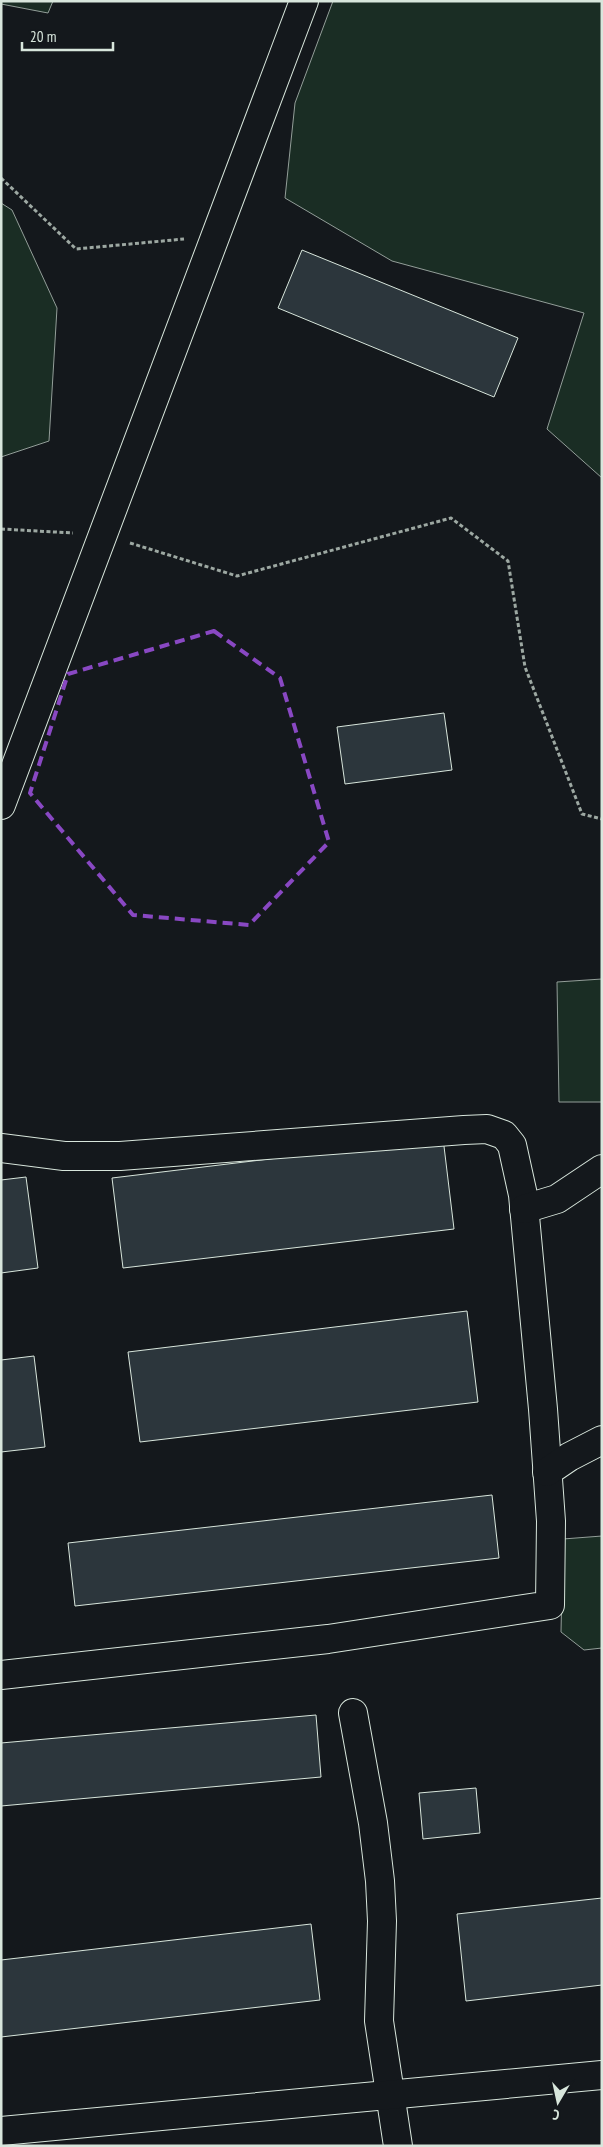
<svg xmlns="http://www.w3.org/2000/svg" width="603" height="2147" font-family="'PT Sans Narrow',sans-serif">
  <rect width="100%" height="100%" fill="#14181c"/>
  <g fill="#1a2d24" stroke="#939e99">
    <polygon points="1,1 53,1 48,13 1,4"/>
    <polygon points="333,1 602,1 602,478 547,429 584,313 392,261 285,198 295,103"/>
    <polygon points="1,203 12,210 57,308 49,441 1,457"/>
    <polygon points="602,979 602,1102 559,1102 557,982"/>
    <polygon points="602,1536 602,1648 584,1650 561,1632 563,1539"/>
  </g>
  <g fill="#2c363c" stroke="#d8e6dc">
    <polygon points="302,250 518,338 494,397 278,308"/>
    <polygon points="444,713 452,770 345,784 337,727"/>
    <polygon points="443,1138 454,1229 123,1268 112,1178"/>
    <polygon points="26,1177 38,1268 1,1273 1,1180"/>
    <polygon points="467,1311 478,1402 140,1442 128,1352"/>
    <polygon points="34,1356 45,1447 1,1452 1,1360"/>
    <polygon points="492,1495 499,1558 75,1606 68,1543"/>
    <polygon points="316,1715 321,1777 1,1806 1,1743"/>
    <polygon points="476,1788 480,1833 423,1839 419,1793"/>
    <polygon points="602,1898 602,1985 466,2001 457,1914"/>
    <polygon points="311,1924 320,2000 1,2037 1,1960"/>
  </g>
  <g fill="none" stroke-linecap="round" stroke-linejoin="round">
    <defs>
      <g id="minor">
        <polyline points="1,805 304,1"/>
        <polyline points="1,1148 64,1156 120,1156 464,1130 487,1129 504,1135 512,1145 523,1195 543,1409 551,1521 550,1605 328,1639 1,1675"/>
        <polyline points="524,1209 557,1199 602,1169"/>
        <polyline points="547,1472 569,1457 602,1440"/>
        <polyline points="353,1713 373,1823 380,1881 382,1921 379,2021 398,2146"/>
        <polyline points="1,2131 602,2075"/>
      </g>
    </defs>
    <use href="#minor" stroke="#d8e6dc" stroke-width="30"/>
    <g stroke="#9da8a2" stroke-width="3" stroke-dasharray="4 2.5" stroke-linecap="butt">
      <polyline points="1,178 76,249 184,239"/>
      <polyline points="1,529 73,533"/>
      <polyline points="130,543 237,576 451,518 508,561 525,667 582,814 602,819"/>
    </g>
    <use href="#minor" stroke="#14181c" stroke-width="28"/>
  </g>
  <path fill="none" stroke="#8948c3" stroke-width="4" stroke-dasharray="10 6" stroke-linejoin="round" d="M214 631 280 678 329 842 249 925 133 915 30 793 68 674Z"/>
  <rect width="603" height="2147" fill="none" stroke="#d8e6dc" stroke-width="5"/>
  <g transform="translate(558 2102) rotate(189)" stroke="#14181c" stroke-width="4" paint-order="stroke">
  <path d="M0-4L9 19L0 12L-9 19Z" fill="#d8e6dc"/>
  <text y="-8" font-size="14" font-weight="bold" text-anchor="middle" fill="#d8e6dc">С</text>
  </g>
  <path d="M22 42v8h91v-8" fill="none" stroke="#d8e6dc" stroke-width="2.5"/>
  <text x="30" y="42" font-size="15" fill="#d8e6dc" stroke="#14181c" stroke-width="4" paint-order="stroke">20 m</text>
</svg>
